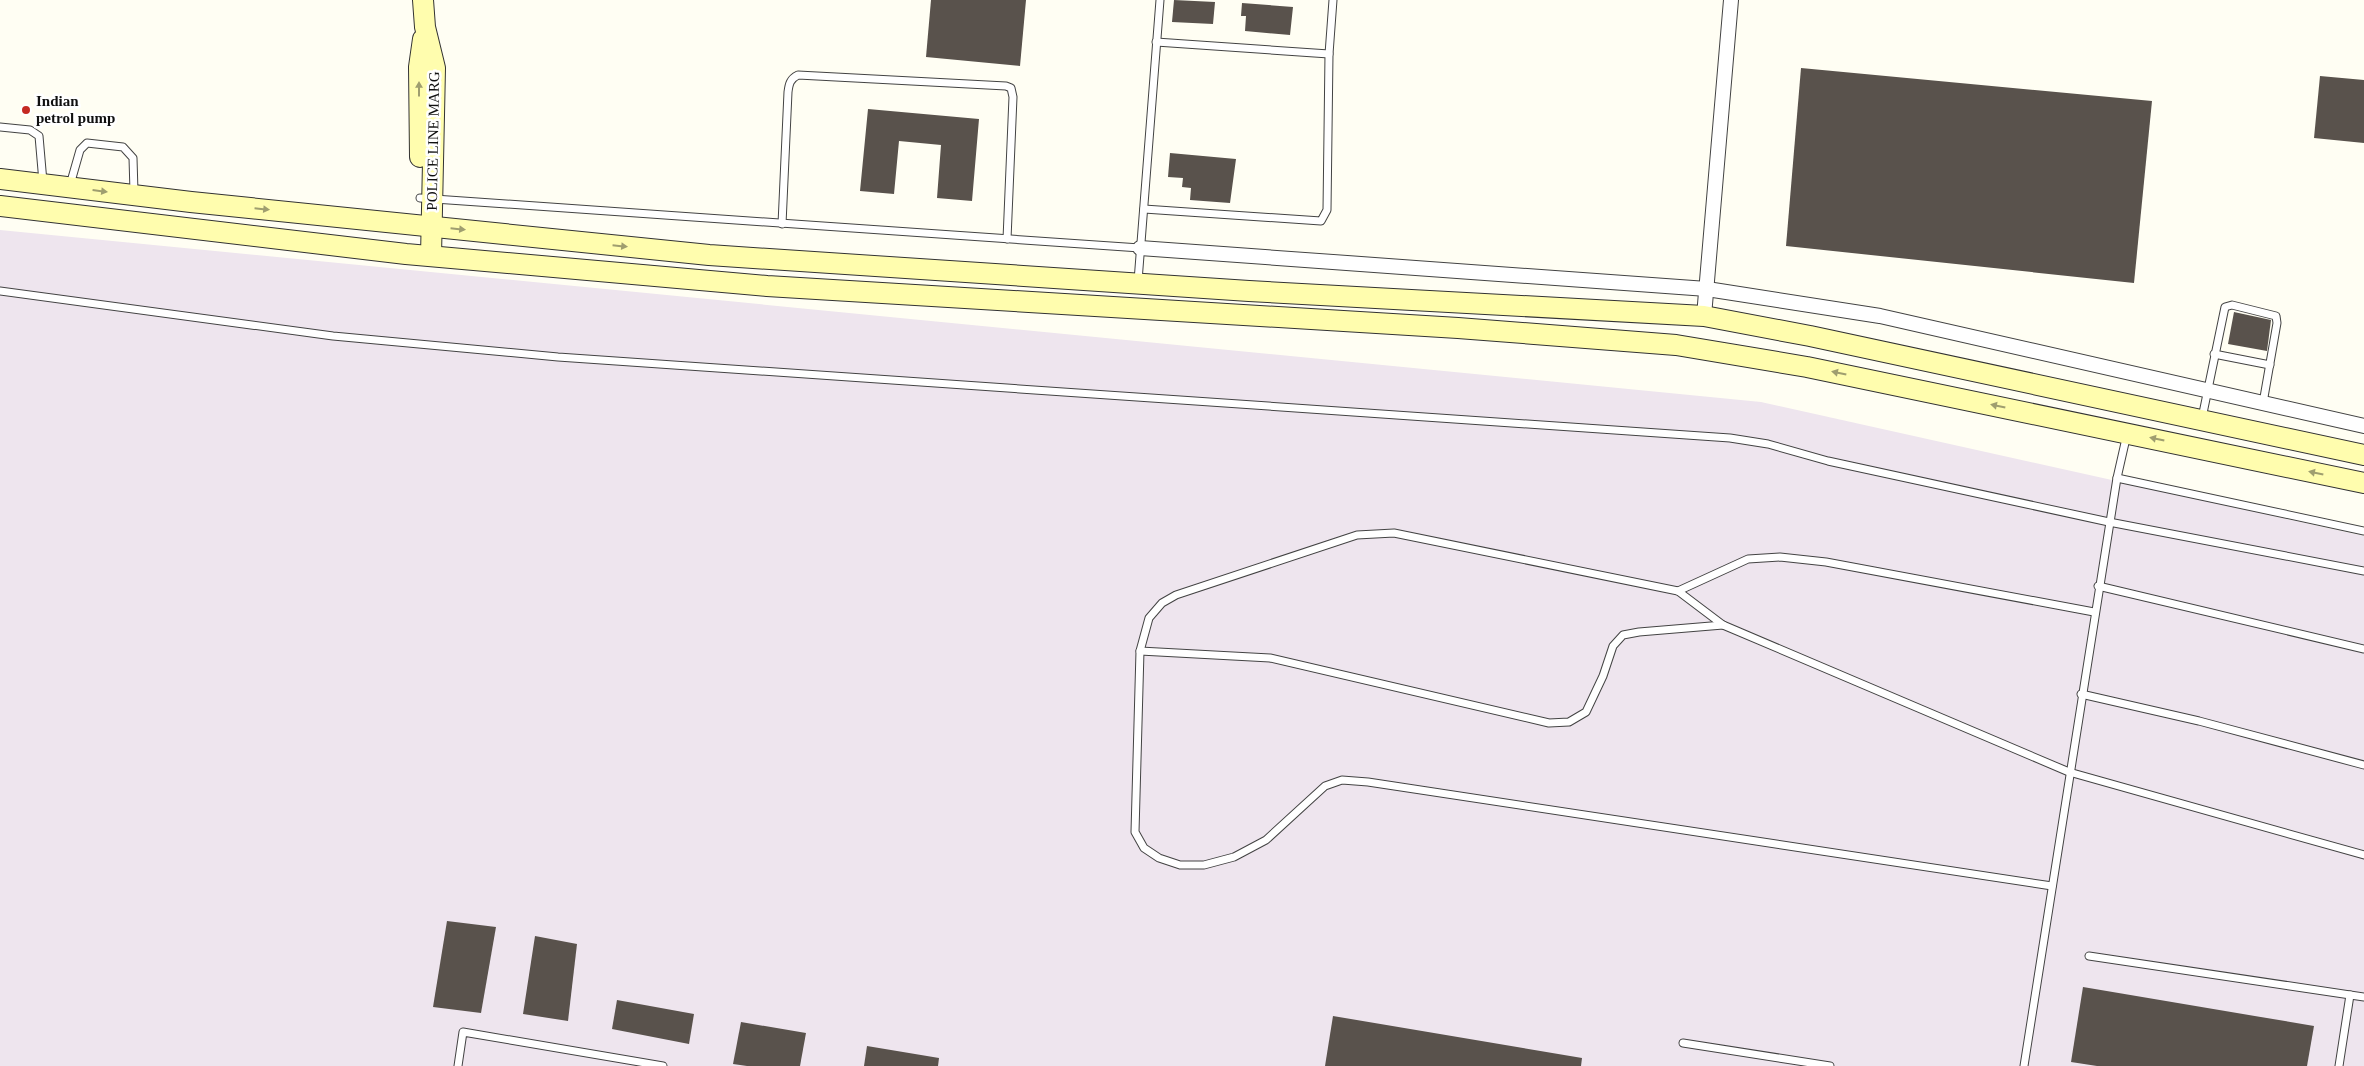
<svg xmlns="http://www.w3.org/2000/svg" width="2364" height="1066" font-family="Georgia,serif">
  <rect width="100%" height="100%" fill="#fffef3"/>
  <polygon fill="#eee5ee" points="0,230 1761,402 2364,536 2364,1066 0,1066"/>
  <g fill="#59524c">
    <polygon points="931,0 1026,0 1020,66 926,57"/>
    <polygon points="1174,0 1215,2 1213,24 1172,22"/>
    <polygon points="1242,3 1293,7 1290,35 1245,31 1246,16 1241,16"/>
    <polygon points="1801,68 2152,101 2134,283 1786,246"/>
    <polygon points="2320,76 2364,80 2364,143 2314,138"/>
    <polygon points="868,109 979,119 972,201 937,198 941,145 899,141 894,194 860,191"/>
    <polygon points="1170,153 1236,159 1230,203 1190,200 1191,188 1182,187 1183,178 1168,177"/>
    <polygon points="2234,312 2271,320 2267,351 2228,344"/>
    <polygon points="447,921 496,927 481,1013 433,1007"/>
    <polygon points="535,936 577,944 568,1021 523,1014"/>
    <polygon points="2083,987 2314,1026 2307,1066 2097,1066 2071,1062"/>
    <polygon points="617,1000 694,1014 689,1044 612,1029"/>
    <polygon points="1333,1016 1582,1058 1581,1066 1325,1066"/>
    <polygon points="741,1022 806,1033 800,1066 747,1066 733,1064"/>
    <polygon points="867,1046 939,1058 938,1066 864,1066"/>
  </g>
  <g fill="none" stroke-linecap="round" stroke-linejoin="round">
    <defs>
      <g id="lane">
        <polyline points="1156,42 1329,54"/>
        <polyline points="0,127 30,130 39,136 43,182"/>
        <polyline points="70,185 80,150 87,143 123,147 133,158 134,192"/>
        <polyline points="420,198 1140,248"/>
        <polyline points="1144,209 1321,221 1327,210 1329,54 1333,0"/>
        <path d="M782 224 788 92C789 84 790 79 798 75L1006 86 1011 88 1013 97 1007 239"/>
        <polyline points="1138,281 1160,0"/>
        <polyline points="0,291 333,336 558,357 1730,438 1768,444 1828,461 2109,522 2364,571"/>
        <polyline points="2214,354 2270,365"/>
        <polyline points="2202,418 2225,307 2232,305 2276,316 2277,323 2263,403"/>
        <polyline points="2127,434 2117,478 2364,531"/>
        <polyline points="2098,586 2364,649"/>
        <polyline points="1678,591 1748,559 1780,557 1826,562 2094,612"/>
        <polyline points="1140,651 1270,658 1549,723 1569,722 1586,712 1603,676 1613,646 1623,635 1639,632 1723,625"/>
        <polyline points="2081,694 2199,721 2364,765"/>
        <polyline points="2052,886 1368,782 1342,780 1325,786 1266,840 1234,857 1204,865 1180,865 1159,858 1144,848 1135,832 1140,651 1149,618 1162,603 1176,595 1357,535 1394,533 1678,591 1723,625 2069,772 2364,855"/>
        <polyline points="2089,956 2364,997"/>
        <polyline points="1683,1043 1830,1066"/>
        <polyline points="458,1066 463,1032 663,1066"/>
        <polyline points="2024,1066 2117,478"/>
        <polyline points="2339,1066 2350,995"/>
      </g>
      <g id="street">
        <polyline points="1140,248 1707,289 1880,316 2364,426"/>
        <polyline points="1704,316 1731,0"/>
      </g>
      <g id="secondary">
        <polyline points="423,0 425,27 435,68 431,256"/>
        <polyline points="420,157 419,67 423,39"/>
        <polyline points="0,179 191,202 709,255 1249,291 1704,316 1810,336 2364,455"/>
        <polyline points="0,206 406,254 767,286 1458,328 1676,345 1807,367 2364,483"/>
      </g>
    </defs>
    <use href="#lane" stroke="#434343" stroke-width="9"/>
    <use href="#street" stroke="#434343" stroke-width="16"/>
    <use href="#secondary" stroke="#323232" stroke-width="22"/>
    <use href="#lane" stroke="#fff" stroke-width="7"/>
    <use href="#street" stroke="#fff" stroke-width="14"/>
    <use href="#secondary" stroke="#fffdae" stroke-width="20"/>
  </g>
  <defs><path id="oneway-solid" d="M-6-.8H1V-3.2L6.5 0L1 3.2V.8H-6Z" transform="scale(1.25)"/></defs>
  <g fill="#9f9e6f">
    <use href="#oneway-solid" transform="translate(419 89) rotate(-90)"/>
    <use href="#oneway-solid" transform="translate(100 191) rotate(7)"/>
    <use href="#oneway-solid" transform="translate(262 209) rotate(6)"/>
    <use href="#oneway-solid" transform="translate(458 229) rotate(6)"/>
    <use href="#oneway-solid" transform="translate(620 246) rotate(6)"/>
    <use href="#oneway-solid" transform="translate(1839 373) rotate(-168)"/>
    <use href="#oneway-solid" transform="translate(1998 406) rotate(-168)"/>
    <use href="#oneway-solid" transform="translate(2157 439) rotate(-168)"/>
    <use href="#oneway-solid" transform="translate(2316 473) rotate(-168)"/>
  </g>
  <circle fill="#c52a23" stroke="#fff" stroke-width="2" cx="26" cy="110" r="5"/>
  <g text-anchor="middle" stroke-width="5" stroke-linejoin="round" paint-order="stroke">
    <g font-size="15" font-weight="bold" fill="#101010" stroke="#fff" text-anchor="start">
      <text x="36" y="106">Indian<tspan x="36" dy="17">petrol pump</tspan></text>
    </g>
    <g font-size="15" fill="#101010" stroke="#fff">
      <text transform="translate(433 141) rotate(-89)" y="5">POLICE LINE MARG</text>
    </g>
  </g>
</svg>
